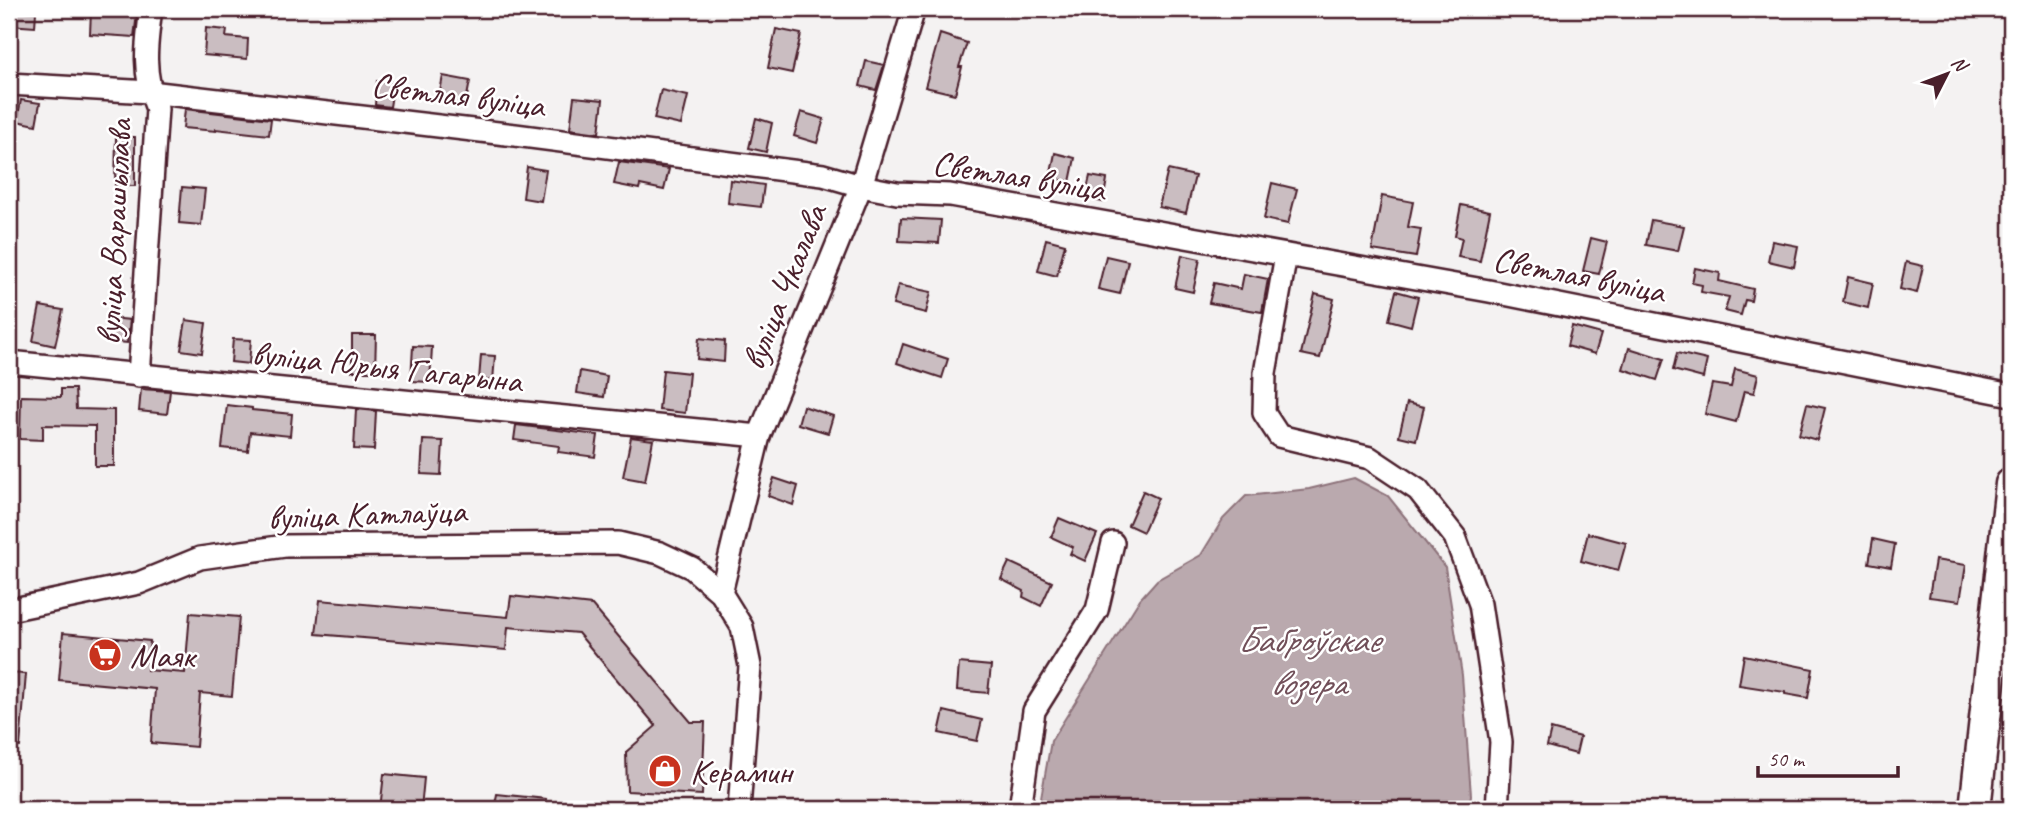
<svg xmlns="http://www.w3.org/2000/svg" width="2020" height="818" font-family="Caveat,sans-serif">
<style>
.water{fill:#baa9ae;stroke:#8d727a;stroke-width:2}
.building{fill:#cabdc1;stroke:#4a1f2b;stroke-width:2}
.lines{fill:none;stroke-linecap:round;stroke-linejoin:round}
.minor-casing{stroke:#4a1f2b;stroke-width:26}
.secondary-casing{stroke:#4a1f2b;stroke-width:35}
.minor{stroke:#fff;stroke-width:21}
.secondary{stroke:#fff;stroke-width:30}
.labels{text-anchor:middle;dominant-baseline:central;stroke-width:5;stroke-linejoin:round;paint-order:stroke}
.street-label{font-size:35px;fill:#4a1f2b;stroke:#fff}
.poi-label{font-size:35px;fill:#4a1f2b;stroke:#fff;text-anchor:start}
.water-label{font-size:37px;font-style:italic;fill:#714f59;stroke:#fff}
</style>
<rect width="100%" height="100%" fill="#f4f2f2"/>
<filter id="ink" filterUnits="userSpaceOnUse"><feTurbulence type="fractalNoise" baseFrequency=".0143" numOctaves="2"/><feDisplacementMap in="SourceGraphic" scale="14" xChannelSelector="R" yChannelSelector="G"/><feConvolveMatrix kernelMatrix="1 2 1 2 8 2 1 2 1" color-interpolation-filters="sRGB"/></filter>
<g filter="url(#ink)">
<polygon class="water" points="1354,478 1388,496 1445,567 1462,675 1471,795 1469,809 1039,809 1051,741 1140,599 1157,580 1201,555 1223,519 1246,496 1309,489"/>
<g class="building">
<polygon points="9,10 36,12 35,27 9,25"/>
<polygon points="91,11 137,14 134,37 90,34"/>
<polygon points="206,28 227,30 226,37 248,39 247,59 204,55"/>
<polygon points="776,29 801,34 792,73 768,68"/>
<polygon points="940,34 967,43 959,67 962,67 955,94 925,87"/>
<polygon points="866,61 884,65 876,90 860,86"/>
<polygon points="443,76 470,81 465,107 438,102"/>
<polygon points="377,81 394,82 390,107 375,105"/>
<polygon points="661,90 688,96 681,125 654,119"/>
<polygon points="574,97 603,100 599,133 570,129"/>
<polygon points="21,100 40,103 36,125 17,121"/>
<polygon points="185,109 271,119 269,135 216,129 216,131 183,128"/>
<polygon points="801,112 824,119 817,143 794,136"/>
<polygon points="756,118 772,123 766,152 749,148"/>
<polygon points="116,137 135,137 135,186 115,186"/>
<polygon points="1055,153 1075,158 1070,182 1050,178"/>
<polygon points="619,162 669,169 664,190 640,185 639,189 614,184"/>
<polygon points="527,167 546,170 541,201 523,198"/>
<polygon points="1168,170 1195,176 1186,213 1159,207"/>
<polygon points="1090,176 1107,179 1103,202 1085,198"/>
<polygon points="730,180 764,185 761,207 728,203"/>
<polygon points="1272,183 1297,189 1288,224 1264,219"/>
<polygon points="182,187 205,189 201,225 179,223"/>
<polygon points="1382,196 1413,202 1408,227 1421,229 1416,257 1372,250"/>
<polygon points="1461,205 1490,211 1480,261 1458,257 1462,238 1455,236"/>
<polygon points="901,218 941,220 939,243 899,241"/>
<polygon points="1651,220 1684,226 1678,251 1646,245"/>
<polygon points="1591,238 1607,242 1599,274 1583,271"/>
<polygon points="1046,239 1065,244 1057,276 1038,271"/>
<polygon points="1772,241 1798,246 1794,267 1768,261"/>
<polygon points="1182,255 1200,259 1193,292 1175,288"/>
<polygon points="1106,256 1128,261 1120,294 1098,289"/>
<polygon points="1906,262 1923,266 1917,293 1900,289"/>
<polygon points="1695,268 1720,273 1719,281 1753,289 1751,301 1745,300 1741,315 1725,311 1729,297 1701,292 1702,285 1692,283"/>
<polygon points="1244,274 1268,279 1262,312 1209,303 1214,283 1241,289"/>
<polygon points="1848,277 1873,283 1868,308 1843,302"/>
<polygon points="898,285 931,292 926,313 893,305"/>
<polygon points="1396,291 1418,297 1411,326 1389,320"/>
<polygon points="1315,294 1334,299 1320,358 1301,354"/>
<polygon points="40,306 63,310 55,346 33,341"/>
<polygon points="111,318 130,320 127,343 108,341"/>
<polygon points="186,320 206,323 202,353 181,350"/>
<polygon points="1572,326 1601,334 1595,354 1567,346"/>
<polygon points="352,335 376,335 375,371 352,371"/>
<polygon points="699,338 725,341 724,362 697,359"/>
<polygon points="233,339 251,340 249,364 231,362"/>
<polygon points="903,344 948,359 942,378 897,363"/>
<polygon points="413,346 432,347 430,382 411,381"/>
<polygon points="1629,348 1664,359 1657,380 1623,369"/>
<polygon points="1677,353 1707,360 1703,378 1673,370"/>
<polygon points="481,355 495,356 493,381 479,380"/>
<polygon points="1735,369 1758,375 1754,393 1744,391 1736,422 1705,414 1712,384 1731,387"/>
<polygon points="663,370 689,373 685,413 659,410"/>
<polygon points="580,371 607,376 604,397 577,393"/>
<polygon points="61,389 75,389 76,409 114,410 114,466 95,466 95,426 43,425 43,440 20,439 21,396 61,397"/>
<polygon points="141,389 170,391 167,414 139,411"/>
<polygon points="1407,403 1424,407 1416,440 1399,436"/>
<polygon points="1807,404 1825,408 1817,440 1799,435"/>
<polygon points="227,405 252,408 252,410 292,414 290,436 250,432 248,451 222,448"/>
<polygon points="803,406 833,416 828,433 798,424"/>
<polygon points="356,409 376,411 374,450 354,449"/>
<polygon points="516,425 598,435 595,457 558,452 559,446 514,440"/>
<polygon points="631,437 653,440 645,481 623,477"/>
<polygon points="423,440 443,441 441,475 421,474"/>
<polygon points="774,478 798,486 793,505 768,496"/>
<polygon points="1143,491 1158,498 1143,532 1128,525"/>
<polygon points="1059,518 1097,534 1085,561 1070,554 1073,547 1051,537"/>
<polygon points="1588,533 1626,543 1618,571 1581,561"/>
<polygon points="1873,539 1895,544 1891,567 1869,563"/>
<polygon points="1935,560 1966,565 1960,601 1929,597"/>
<polygon points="1009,562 1052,582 1041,606 1023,597 1024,591 1001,579"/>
<polygon points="511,596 592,605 691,722 705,722 702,795 627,791 626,752 656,726 578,633 508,627 506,650 316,634 320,600 508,617"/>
<polygon points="190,613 239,617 232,696 200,693 196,747 151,743 155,689 59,680 63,633 150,641 147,670 185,673"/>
<polygon points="1744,655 1813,669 1808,698 1785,694 1785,692 1739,685"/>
<polygon points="959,663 991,666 988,693 957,690"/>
<polygon points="9,673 26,674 20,747 9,746"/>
<polygon points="944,711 982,720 977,741 939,733"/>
<polygon points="1551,729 1580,737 1576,754 1547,746"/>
<polygon points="384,774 424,778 421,809 380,809"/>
<polygon points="497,794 546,799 545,809 494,809"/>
</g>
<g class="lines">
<defs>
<g id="minor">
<polyline points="9,84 150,92 515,135 823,175 861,186 897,193 950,195 1489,291 2011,395"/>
<polyline points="1286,255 1265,373 1264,413 1279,436 1370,458 1418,490 1455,537 1480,604 1501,742 1497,809"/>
<polyline points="9,362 759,436"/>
<path d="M139 376 157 109C142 74 146 45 151 9"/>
<polyline points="721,593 759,436 861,186 914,9"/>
<polyline points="9,610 139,583 200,558 285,546 618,543 660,553 692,568 721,593 742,627 750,666 739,809"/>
<polyline points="1020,809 1034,711 1097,610 1113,543"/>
</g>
<polyline id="secondary" points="1975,809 2011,484"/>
</defs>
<use href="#minor" class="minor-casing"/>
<use href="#secondary" class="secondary-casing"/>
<use href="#minor" class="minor"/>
<use href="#secondary" class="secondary"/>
</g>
</g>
<defs>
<symbol id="supermarket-disc" viewBox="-11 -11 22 22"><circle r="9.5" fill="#c8321e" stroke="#fff"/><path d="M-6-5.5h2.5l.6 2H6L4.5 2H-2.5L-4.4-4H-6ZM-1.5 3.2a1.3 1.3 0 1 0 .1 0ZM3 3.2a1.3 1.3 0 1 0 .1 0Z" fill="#fff"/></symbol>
<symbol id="shop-disc" viewBox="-11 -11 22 22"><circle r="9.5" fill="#c8321e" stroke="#fff"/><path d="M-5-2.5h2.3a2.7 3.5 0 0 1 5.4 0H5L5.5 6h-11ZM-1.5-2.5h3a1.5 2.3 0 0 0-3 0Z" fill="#fff"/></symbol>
</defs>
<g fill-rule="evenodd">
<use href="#supermarket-disc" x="86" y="636" width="38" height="38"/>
<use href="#shop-disc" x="646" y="752" width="38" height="38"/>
</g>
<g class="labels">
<g class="street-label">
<text transform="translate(458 95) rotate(7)">Светлая вуліца</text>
<text transform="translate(1019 176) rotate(9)">Светлая вуліца</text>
<text transform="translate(114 232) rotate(-87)">вуліца Варашылава</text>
<text transform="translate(1579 275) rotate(11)">Светлая вуліца</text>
<text transform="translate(784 287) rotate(-68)">вуліца Чкалава</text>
<text transform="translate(387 367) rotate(6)">вуліца Юрыя Гагарына</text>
<text transform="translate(367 514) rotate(-2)">вуліца Катлаўца</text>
</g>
<g class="poi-label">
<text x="130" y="655">Маяк</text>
<text x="690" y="771">Керамин</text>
</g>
<g class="water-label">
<text x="1308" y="639">Баброўскае<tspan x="1308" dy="43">возера</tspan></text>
</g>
</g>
<rect width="2020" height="818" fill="none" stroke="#fff" stroke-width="35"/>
<rect x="18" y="18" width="1985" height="783" fill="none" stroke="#4a1f2b" stroke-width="2.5" filter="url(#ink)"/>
<g transform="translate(1947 74) rotate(48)" stroke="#ffffff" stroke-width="5" paint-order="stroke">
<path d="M0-5L12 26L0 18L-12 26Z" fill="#4a1f2b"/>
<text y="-10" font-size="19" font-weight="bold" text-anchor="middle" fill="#4a1f2b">N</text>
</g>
<path d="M1758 766v10h140v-10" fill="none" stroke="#4a1f2b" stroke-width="3.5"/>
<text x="1768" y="766" font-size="21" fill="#4a1f2b" stroke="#ffffff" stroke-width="5" paint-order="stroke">50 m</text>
</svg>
